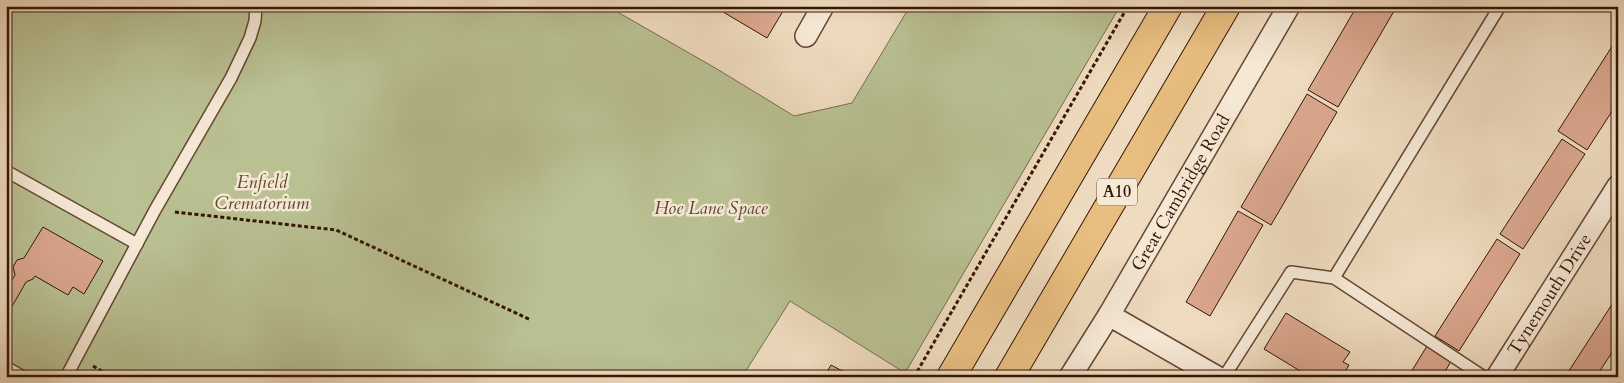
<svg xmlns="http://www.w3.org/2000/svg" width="1624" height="383" font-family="Cardo,serif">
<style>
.green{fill:#b9c092;stroke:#776b4c}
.building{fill:#daa78e;stroke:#351606}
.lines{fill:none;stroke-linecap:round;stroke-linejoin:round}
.lane-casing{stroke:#644734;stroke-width:14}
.street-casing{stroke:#644734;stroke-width:24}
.highway-casing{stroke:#351606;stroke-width:30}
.path{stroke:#351606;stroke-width:3;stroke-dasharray:4 2.5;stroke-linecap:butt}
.lane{stroke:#f5e8d5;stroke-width:11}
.street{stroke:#f5e8d5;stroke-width:21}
.highway{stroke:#e8be80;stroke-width:28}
.labels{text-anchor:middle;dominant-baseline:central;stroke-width:5;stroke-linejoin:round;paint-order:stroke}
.shield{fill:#f5e8d5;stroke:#6f5544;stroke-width:1}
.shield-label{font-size:16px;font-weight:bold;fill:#351606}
.park-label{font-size:18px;font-style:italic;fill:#5d4930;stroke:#f5e8d5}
.street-label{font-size:18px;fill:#351606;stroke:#f5e8d5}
</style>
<rect width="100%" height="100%" fill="#efdbbf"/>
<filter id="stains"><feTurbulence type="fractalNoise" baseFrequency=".004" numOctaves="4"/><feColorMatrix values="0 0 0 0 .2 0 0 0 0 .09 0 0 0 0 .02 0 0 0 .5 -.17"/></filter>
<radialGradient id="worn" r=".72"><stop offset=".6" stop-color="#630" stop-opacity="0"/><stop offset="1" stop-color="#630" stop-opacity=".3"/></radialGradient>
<polygon class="green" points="6,6 607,6 717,69 794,116 852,103 910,6 1120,6 905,373 790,301 742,377 6,377"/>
<g class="building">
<polygon points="713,6 786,6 767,38"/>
<polygon points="1357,6 1397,6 1338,107 1308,90"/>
<polygon points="1618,37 1618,102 1587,150 1558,131"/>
<polygon points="1307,94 1337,112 1271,225 1241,207"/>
<polygon points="1562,139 1585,154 1523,249 1500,234"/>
<polygon points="1238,211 1263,225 1210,316 1186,302"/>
<polygon points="43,227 103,261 84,294 73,287 68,295 35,276 33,279 26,282 6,317 6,290 15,275 13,267 17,260 24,258"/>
<polygon points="1497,239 1520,254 1459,351 1435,336"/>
<polygon points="1618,295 1618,343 1596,377 1565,377"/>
<polygon points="1286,313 1350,352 1343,362 1349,365 1342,377 1310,377 1264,349"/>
<polygon points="1427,346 1451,361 1442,377 1408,377"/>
<polygon points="831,365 850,375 849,377 824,377"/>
</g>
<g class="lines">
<defs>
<g id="lane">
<polyline points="6,171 137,244"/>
<polyline points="1334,278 1500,6"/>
<polyline points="6,367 23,377"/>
<polyline points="66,377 155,210 231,78 250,38 255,21 256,6"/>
<polyline points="1224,377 1291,272 1334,278 1484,377"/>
</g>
<g id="street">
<polyline points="806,36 823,6"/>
<polyline points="1109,315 1217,377"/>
<path id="s1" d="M1070 377 1109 315 1289 6"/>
<path id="s2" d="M1497 377 1618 186"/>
</g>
<g id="highway">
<polyline points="951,377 1168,6"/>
<polyline points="1009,377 1226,6"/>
</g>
</defs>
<use href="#lane" class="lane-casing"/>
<use href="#street" class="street-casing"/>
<use href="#highway" class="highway-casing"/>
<g class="path">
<polyline points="175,212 336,230 531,320"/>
<polyline points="93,366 112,377"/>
<polyline points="914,377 1128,6"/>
</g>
<use href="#lane" class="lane"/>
<use href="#street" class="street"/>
<use href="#highway" class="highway"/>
</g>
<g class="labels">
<rect class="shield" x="1097" y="178.5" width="40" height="27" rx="4"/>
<g class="shield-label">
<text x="1117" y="192">A10</text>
</g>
<g class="park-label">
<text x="262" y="182">Enfield<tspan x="262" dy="21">Crematorium</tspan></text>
<text x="711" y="208">Hoe Lane Space</text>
</g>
<g class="street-label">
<text stroke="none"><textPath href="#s1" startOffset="215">Great Cambridge Road</textPath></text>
<text stroke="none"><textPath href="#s2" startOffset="98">Tynemouth Drive</textPath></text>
</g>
</g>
<rect width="1624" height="383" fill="none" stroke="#efdbbf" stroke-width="25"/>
<rect x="8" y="8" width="1609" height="368" fill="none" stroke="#351606" stroke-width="2.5"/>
<rect x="12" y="12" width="1599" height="358" fill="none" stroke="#351606"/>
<rect width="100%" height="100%" filter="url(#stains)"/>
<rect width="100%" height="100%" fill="url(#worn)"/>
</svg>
